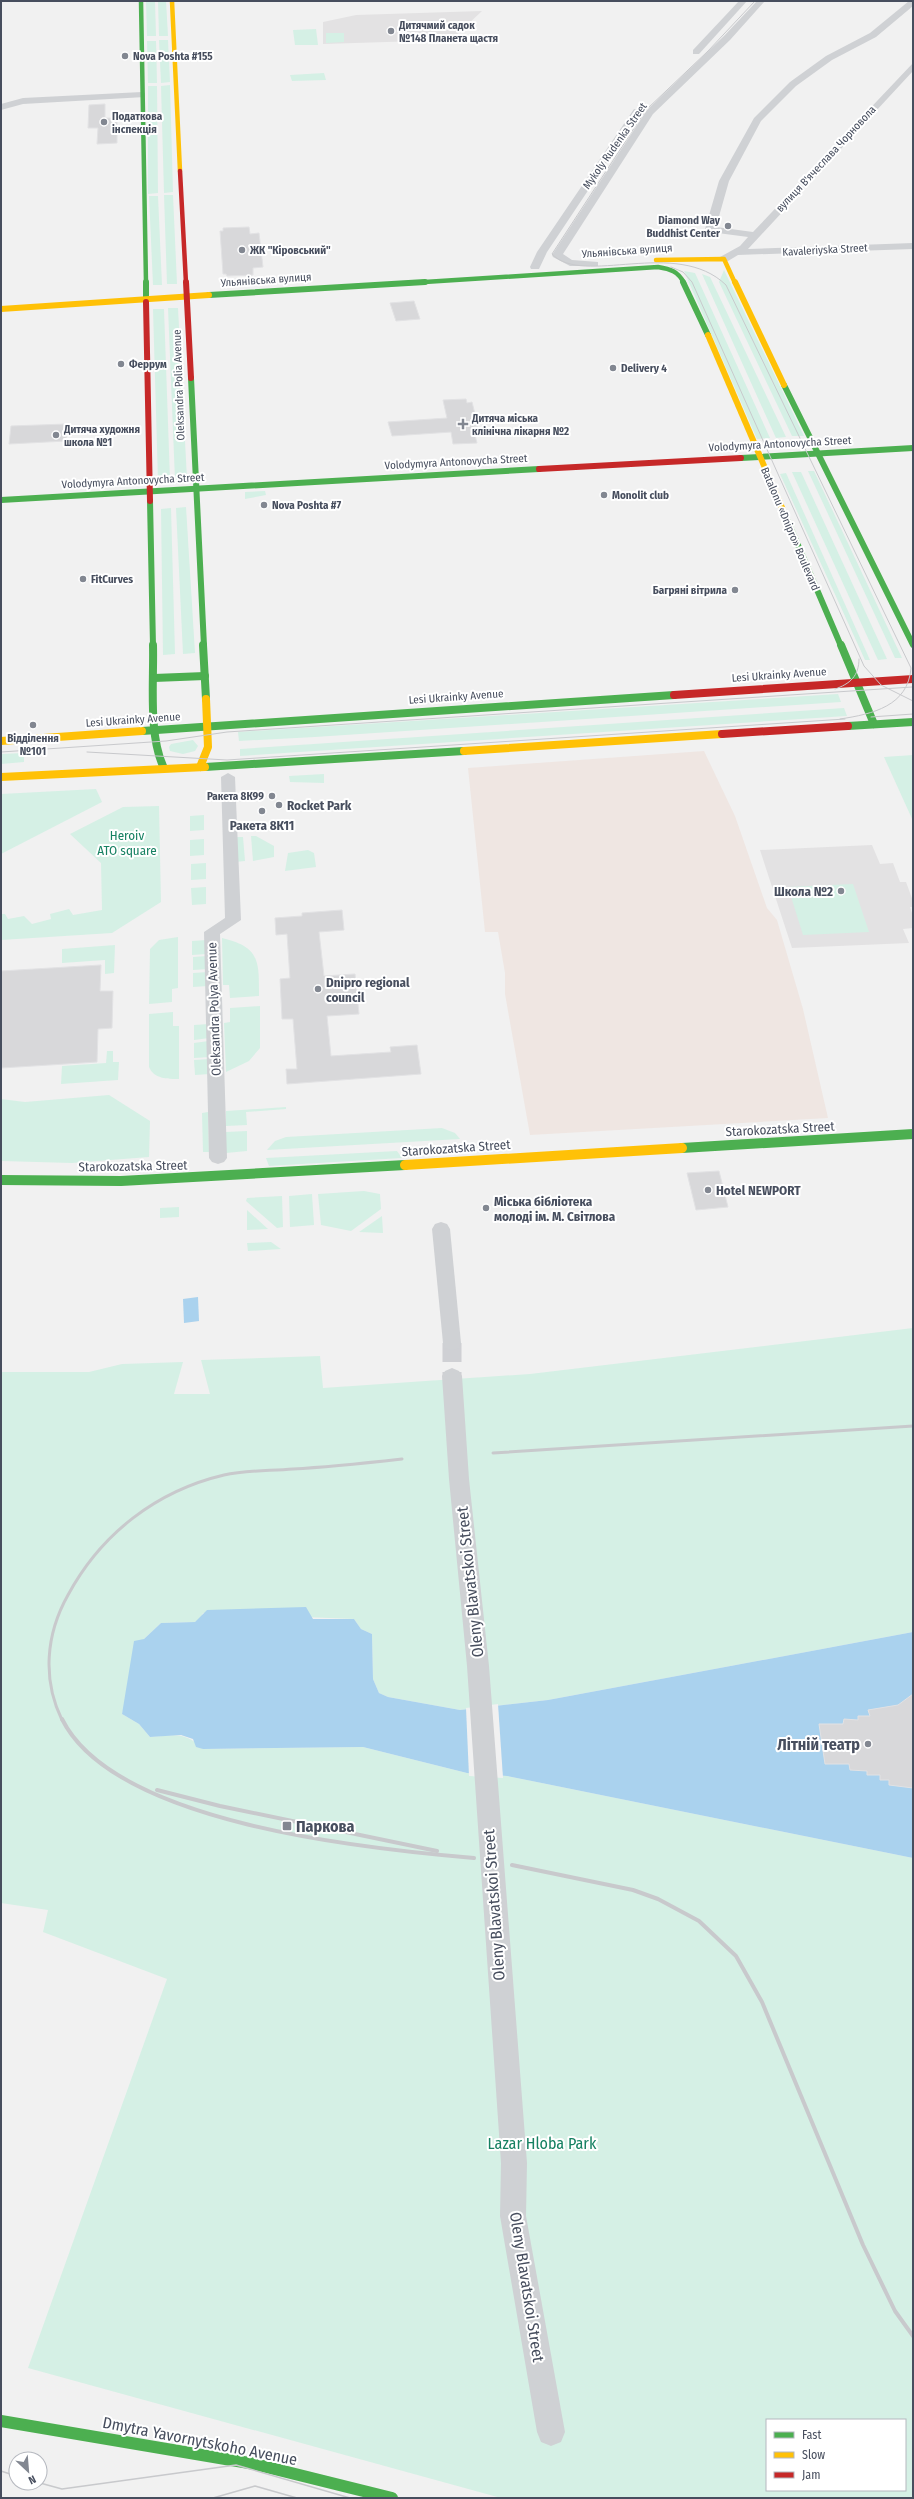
<svg xmlns="http://www.w3.org/2000/svg" width="914" height="2499" font-family="'Fira Sans Condensed',sans-serif">
<style>
.education{fill:#e3e2e3}
.medical{fill:#efe6e2}
.green{fill:#d5f0e5;fill-rule:evenodd}
.water{fill:#aad2ee}
.pier{fill:#f1f1f1}
.building{fill:#d8d8da;stroke:#e2e2e4}
.lines{fill:none;stroke-linecap:round;stroke-linejoin:round}
.street-tunnel{stroke:#cfd0d4;stroke-width:19;stroke-dasharray:19 10;stroke-linecap:butt}
.street{fill:#cfd1d4;fill-rule:evenodd}
.fast-far4{stroke:#4caf50;stroke-width:4.5}
.fast-far3{stroke:#4caf50;stroke-width:6}
.fast-far2{stroke:#4caf50;stroke-width:8}
.fast-far1{stroke:#4caf50;stroke-width:10}
.fast{stroke:#4caf50;stroke-width:12}
.slow-far3{stroke:#ffc107;stroke-width:4.5}
.slow-far2{stroke:#ffc107;stroke-width:6}
.slow-far1{stroke:#ffc107;stroke-width:8}
.slow{stroke:#ffc107;stroke-width:10}
.jam-far2{stroke:#c62828;stroke-width:4.5}
.jam-far1{stroke:#c62828;stroke-width:6}
.jam{stroke:#c62828;stroke-width:8}
.tram-far1{stroke:#c8c9cc;stroke-width:1}
.tram{stroke:#c8c9cc;stroke-width:1.5}
.rail-far1{stroke:#c8c9cc;stroke-width:3}
.rail{stroke:#c8c9cc;stroke-width:4}
.poi-dot{fill:#828791;stroke:#fff;stroke-width:1.5}
.labels{text-anchor:middle;dominant-baseline:central;stroke-width:4;stroke-linejoin:round;paint-order:stroke}
.far-poi-label{font-size:11px;font-weight:bold;fill:#474e5e;stroke:#fff;text-anchor:start}
.far-street-label{font-size:11px;fill:#474e5e;stroke:#fff}
.poi-label{font-size:13px;font-weight:bold;fill:#474e5e;stroke:#fff;text-anchor:start}
.park-label{font-size:13px;fill:#168162;stroke:#fff}
.street-label{font-size:13px;fill:#474e5e;stroke:#fff}
.near-street-label{font-size:16px;fill:#474e5e;stroke:#fff}
.near-poi-label{font-size:16px;font-weight:bold;fill:#474e5e;stroke:#fff;text-anchor:end}
.near-park-label{font-size:16px;fill:#168162;stroke:#fff}
</style>
<rect width="100%" height="100%" fill="#f1f1f1"/>
<g class="education">
<polygon points="482,11 451,40 323,44 323,22 356,15"/>
<polygon points="872,845 880,864 893,863 900,882 906,882 913,901 913,907 910,907 913,916 913,928 903,929 909,943 792,948 760,850"/>
</g>
<polygon class="medical" points="704,751 735,816 767,908 777,920 803,1009 828,1118 530,1135 505,994 505,973 498,932 485,932 468,768"/>
<g class="green">
<polygon points="146,1 155,1 156,36 147,36"/>
<polygon points="158,1 166,1 168,36 159,36"/>
<polygon points="316,29 318,45 295,45 293,30"/>
<polygon points="326,33 344,33 344,42 326,43"/>
<polygon points="159,40 168,40 170,82 161,83"/>
<polygon points="147,41 156,41 157,83 148,83"/>
<polygon points="324,73 326,80 292,81 290,75"/>
<polygon points="170,85 173,192 164,193 161,86"/>
<polygon points="148,86 157,86 158,193 148,194"/>
<polygon points="164,195 173,195 177,284 167,284"/>
<polygon points="149,196 158,196 162,285 153,285"/>
<polygon points="724,270 804,436 792,436 719,282"/>
<polygon points="684,271 695,273 770,438 757,439"/>
<polygon points="702,274 710,277 786,437 776,438"/>
<polygon points="168,308 178,308 187,479 175,480"/>
<polygon points="153,309 164,309 170,480 158,481"/>
<polygon points="808,471 814,471 902,658 895,658"/>
<polygon points="792,472 801,472 887,659 878,660"/>
<polygon points="786,473 870,660 865,660 780,474"/>
<polygon points="265,491 266,495 245,499 245,492"/>
<polygon points="186,507 195,653 183,654 176,508"/>
<polygon points="171,508 175,654 163,655 161,509"/>
<polygon points="838,694 841,702 315,737 239,741 238,732"/>
<polygon points="844,708 847,716 240,756 240,749"/>
<polygon points="193,740 198,746 195,751 183,754 170,751 169,747 171,744"/>
<polygon points="24,753 24,762 1,764 1,754"/>
<polygon points="913,755 913,821 884,757"/>
<polygon points="324,774 324,783 290,782 289,776"/>
<polygon points="96,789 102,802 1,854 1,794"/>
<polygon points="159,806 161,902 112,933 1,940 1,914 5,914 8,919 24,916 32,924 51,919 50,914 69,909 73,915 102,910 101,863 70,834 123,807"/>
<polygon points="204,815 204,830 190,831 190,816"/>
<polygon points="251,836 256,836 274,846 274,857 253,861"/>
<polygon points="233,837 243,837 245,861 235,862"/>
<polygon points="204,839 204,855 190,856 190,840"/>
<polygon points="308,850 314,853 316,867 285,871 288,853"/>
<polygon points="206,863 206,879 191,880 191,864"/>
<polygon points="853,884 869,932 803,935 788,887"/>
<polygon points="206,887 206,904 192,905 191,888"/>
<polygon points="178,937 178,988 172,989 172,1002 149,1004 150,949 159,940"/>
<path d="M222 938C260 947 259 961 259 996L230 998 229 985H223Z"/>
<polygon points="207,940 207,954 192,955 192,941"/>
<polygon points="115,945 114,973 105,974 105,960 62,963 62,949"/>
<polygon points="207,956 208,969 193,970 193,957"/>
<polygon points="208,972 208,986 193,987 193,973"/>
<polygon points="260,1006 260,1048 249,1061 226,1072 224,1023 230,1022 230,1008"/>
<path d="M173 1012V1026H179V1079C167 1079 154 1079 149 1067V1014Z"/>
<polygon points="209,1024 209,1038 194,1040 194,1025"/>
<polygon points="209,1041 210,1057 194,1058 194,1043"/>
<polygon points="107,1051 113,1051 113,1062 119,1062 118,1080 61,1084 62,1066 106,1063"/>
<polygon points="210,1059 210,1074 195,1075 194,1060"/>
<polygon points="109,1095 150,1121 149,1157 72,1163 1,1161 1,1099 25,1102"/>
<polygon points="286,1107 286,1109 246,1112 247,1125 226,1126 226,1111"/>
<polygon points="208,1112 209,1152 203,1152 202,1113"/>
<polygon points="442,1128 455,1133 460,1139 267,1150 275,1141 286,1137"/>
<polygon points="247,1131 247,1151 226,1153 226,1132"/>
<polygon points="461,1146 456,1154 409,1157 404,1150"/>
<polygon points="397,1151 402,1158 269,1166 266,1158"/>
<polygon points="364,1191 380,1194 381,1209 351,1231 321,1225 318,1194"/>
<polygon points="312,1194 314,1225 290,1227 289,1196"/>
<polygon points="282,1196 283,1227 277,1228 246,1201 247,1198"/>
<polygon points="179,1207 179,1217 160,1218 160,1208"/>
<polygon points="247,1210 268,1229 247,1230"/>
<polygon points="382,1216 383,1233 359,1232"/>
<polygon points="271,1242 281,1249 248,1251 247,1243"/>
<path d="M913 1328V1632L548 1700 460 1710 388 1697 379 1693 373 1679 372 1634 361 1629 354 1619 203 1613 200 1620 195 1622 161 1623 144 1639 122 1714 139 1724 150 1737C174 1735 185 1731 203 1749L363 1747 467 1773 507 1776 913 1858V2498H501L28 2368 167 1979 43 1932 48 1910 1 1903V1372H89L122 1364 183 1362 174 1394H210L201 1360 320 1356 323 1388 530 1374ZM767 2420H905V2490H767Z"/>
</g>
<g class="water">
<polygon points="198,1297 199,1321 184,1323 183,1299"/>
<polygon points="306,1607 313,1619 354,1619 361,1629 372,1634 373,1679 379,1693 388,1697 460,1710 548,1700 913,1632 913,1858 507,1776 467,1773 363,1747 203,1749 196,1747 193,1739 181,1735 150,1737 139,1724 122,1714 134,1641 144,1639 161,1623 195,1622 207,1610"/>
</g>
<polygon class="pier" points="498,1704 503,1778 469,1776 466,1708"/>
<g class="building">
<polygon points="105,104 105,118 117,118 117,143 97,144 98,128 88,128 89,105"/>
<polygon points="249,227 250,234 259,233 263,267 253,268 253,275 227,276 226,274 223,274 220,231 223,231 223,228"/>
<polygon points="414,301 420,319 396,321 390,303"/>
<polygon points="466,399 467,403 472,402 478,426 473,427 477,443 453,444 451,432 392,436 388,422 447,418 443,400"/>
<polygon points="67,424 66,441 9,444 11,426"/>
<polygon points="342,910 344,930 319,932 324,976 355,974 359,1014 327,1016 331,1056 391,1052 390,1047 417,1045 421,1074 287,1084 286,1069 297,1069 293,1019 282,1019 280,979 290,978 287,934 276,935 275,918 302,916 302,913"/>
<polygon points="101,965 100,991 113,991 112,1028 98,1029 97,1062 1,1068 1,971"/>
<polygon points="719,1171 728,1207 696,1210 687,1173"/>
<polygon points="913,1694 913,1788 889,1785 889,1780 880,1780 880,1775 867,1775 867,1771 850,1770 849,1764 825,1764 819,1724 843,1724 844,1719 858,1720 858,1716 870,1716 868,1710 898,1705"/>
</g>
<g class="lines">
<polyline class="street-tunnel" points="452,1343 452,1376"/>
<g class="street">
<polygon points="739,1 747,1 699,54 693,54 693,50"/>
<polygon points="757,1 765,1 730,40 653,114 563,254 572,260 598,262 598,266 570,266 553,257 552,255 647,110 724,36"/>
<polygon points="909,1 913,1 913,6 876,37 832,60 796,86 761,121 729,181 716,227 753,232 913,63 913,71 748,249 913,243 913,249 738,255 728,261 720,261 720,257 740,246 748,237 710,232 705,229 719,181 754,118 790,82 826,56 870,33"/>
<polygon points="142,92 145,93 145,97 23,104 1,110 1,104 23,98"/>
<polygon points="634,109 641,111 547,252 539,269 531,269 530,267 537,252"/>
<polygon points="228,773 235,777 241,920 220,934 227,1158 224,1162 218,1164 212,1162 209,1158 204,932 225,918 221,777"/>
<polygon points="441,1222 447,1224 450,1229 461,1343 459,1348 452,1350 445,1348 443,1343 432,1229 435,1224"/>
<polygon points="452,1368 459,1371 462,1376 469,1479 489,1666 527,2163 526,2216 565,2432 561,2442 551,2446 541,2442 537,2432 500,2216 501,2163 467,1666 449,1479 442,1376 445,1371"/>
</g>
<g class="fast-far4">
<polyline points="141,1 146,283"/>
<path d="M409 283 658 267C670 269 678 271 684 283"/>
</g>
<g class="fast-far3">
<polyline points="146,282 146,302"/>
<polyline points="683,282 708,335"/>
<polyline points="209,295 425,282"/>
<polyline points="191,378 204,646"/>
<polyline points="784,385 913,645"/>
<polyline points="741,458 913,448"/>
<polyline points="1,500 539,469"/>
<polyline points="150,501 153,646"/>
<polyline points="783,510 841,646"/>
</g>
<g class="fast-far2">
<path d="M153 645C154 681 148 736 164 768"/>
<polyline points="203,645 206,699"/>
<polyline points="841,645 874,724"/>
<polyline points="154,678 205,676"/>
<polyline points="848,726 913,722"/>
<polyline points="142,731 674,695"/>
<polyline points="205,767 464,751"/>
</g>
<g class="fast-far1">
<polyline points="682,1148 913,1134"/>
<polyline points="1,1180 121,1181 405,1165"/>
</g>
<polyline class="fast" points="1,2421 255,2464 392,2498"/>
<g class="slow-far3">
<polyline points="172,1 180,171"/>
<polyline points="656,260 724,259 735,283"/>
</g>
<g class="slow-far2">
<polyline points="735,282 784,385"/>
<polyline points="1,309 209,295"/>
<polyline points="708,335 783,510"/>
</g>
<g class="slow-far1">
<polyline points="1,741 142,731"/>
<polyline points="464,751 722,734"/>
<polyline points="200,767 208,747 206,699"/>
<polyline points="1,777 205,767"/>
</g>
<polyline class="slow" points="405,1165 682,1148"/>
<polyline class="jam-far2" points="180,171 186,283"/>
<g class="jam-far1">
<polyline points="186,282 191,378"/>
<polyline points="146,302 150,501"/>
<polyline points="539,469 741,458"/>
</g>
<g class="jam">
<polyline points="674,695 913,679"/>
<polyline points="722,734 848,726"/>
</g>
<g class="tram-far1">
<path d="M755 1 708 51 646 110 552 254C583 287 676 237 726 285L911 668C908 706 873 714 840 719"/>
<polyline points="671,267 683,272 692,282 864,666 881,685 913,701"/>
<path d="M835 689C850 684 859 676 859 659"/>
<polyline points="871,717 913,714"/>
<polyline points="1,752 166,741 227,732 912,687"/>
<polyline points="87,752 227,760 845,719"/>
</g>
<g class="tram">
<polyline points="1,2471 16,2476"/>
<polyline points="40,2483 62,2489 236,2465 350,2498"/>
<polyline points="213,2498 255,2486 297,2498"/>
</g>
<g class="rail-far1">
<polyline points="493,1453 913,1426"/>
<path d="M62 1720C42 1679 46 1634 68 1595 101 1534 156 1491 224 1475 246 1470 270 1471 293 1469 330 1467 366 1463 402 1459"/>
</g>
<g class="rail">
<path d="M62 1719C114 1824 368 1849 474 1858"/>
<polyline points="157,1790 220,1806 437,1851"/>
<polyline points="512,1865 633,1890 658,1899 699,1921 736,1956 762,2002 863,2245 895,2311 913,2336"/>
</g>
</g>
<g class="poi-dot">
<circle cx="391" cy="31" r="4"/>
<circle cx="125" cy="56" r="4"/>
<circle cx="104" cy="122" r="4"/>
<circle cx="728" cy="226" r="4"/>
<circle cx="242" cy="250" r="4"/>
<circle cx="121" cy="364" r="4"/>
<circle cx="613" cy="368" r="4"/>
<path d="M461 418h4v4h4v4h-4v4h-4v-4h-4v-4h4z"/>
<circle cx="56" cy="435" r="4"/>
<circle cx="604" cy="495" r="4"/>
<circle cx="264" cy="505" r="4"/>
<circle cx="83" cy="579" r="4"/>
<circle cx="735" cy="590" r="4"/>
<circle cx="33" cy="725" r="4"/>
<circle cx="272" cy="796" r="4"/>
<circle cx="279" cy="805" r="4"/>
<circle cx="262" cy="811" r="4"/>
<circle cx="841" cy="891" r="4"/>
<circle cx="318" cy="989" r="4"/>
<circle cx="708" cy="1190" r="4"/>
<circle cx="486" cy="1208" r="4"/>
<circle cx="868" cy="1744" r="4"/>
<rect x="282" y="1821" width="10" height="10" rx="2"/>
</g>
<g class="labels">
<g class="far-poi-label">
<text x="399" y="25">Дитячмий садок<tspan x="399" dy="13">№148 Планета щастя</tspan></text>
<text x="133" y="56">Nova Poshta #155</text>
<text x="112" y="116">Податкова<tspan x="112" dy="13">інспекція</tspan></text>
<text x="720" y="220" text-anchor="end">Diamond Way<tspan x="720" dy="13">Buddhist Center</tspan></text>
<text x="250" y="250">ЖК "Кіровський"</text>
<text x="129" y="364">Феррум</text>
<text x="621" y="368">Delivery 4</text>
<text x="472" y="418">Дитяча міська<tspan x="472" dy="13">клінічна лікарня №2</tspan></text>
<text x="64" y="429">Дитяча художня<tspan x="64" dy="13">школа №1</tspan></text>
<text x="612" y="495">Monolit club</text>
<text x="272" y="505">Nova Poshta #7</text>
<text x="91" y="579">FitCurves</text>
<text x="727" y="590" text-anchor="end">Багряні вітрила</text>
<text x="33" y="738" text-anchor="middle">Відділення<tspan x="33" dy="13">№101</tspan></text>
<text x="264" y="796" text-anchor="end">Ракета 8К99</text>
</g>
<g class="far-street-label">
<text transform="translate(615 146) rotate(-55)">Mykoly Rudenka Street</text>
<text transform="translate(826 159) rotate(-47)">вулиця В'ячеслава Чорновола</text>
<text transform="translate(825 250) rotate(-3)">Kavaleriyska Street</text>
<text transform="translate(627 251) rotate(-4)">Ульянівська вулиця</text>
<text transform="translate(266 280) rotate(-4)">Ульянівська вулиця</text>
<text transform="translate(179 385) rotate(-92)">Oleksandra Polia Avenue</text>
<text transform="translate(780 444) rotate(-3)">Volodymyra Antonovycha Street</text>
<text transform="translate(456 462) rotate(-3)">Volodymyra Antonovycha Street</text>
<text transform="translate(133 481) rotate(-3)">Volodymyra Antonovycha Street</text>
<text transform="translate(790 529) rotate(67)">Batalonu «Dnipro» Boulevard</text>
<text transform="translate(779 675) rotate(-4)">Lesi Ukrainky Avenue</text>
<text transform="translate(456 697) rotate(-4)">Lesi Ukrainky Avenue</text>
<text transform="translate(133 720) rotate(-4)">Lesi Ukrainky Avenue</text>
</g>
<g class="poi-label">
<text x="287" y="805">Rocket Park</text>
<text x="262" y="825" text-anchor="middle">Ракета 8К11</text>
<text x="833" y="891" text-anchor="end">Школа №2</text>
<text x="326" y="982">Dnipro regional<tspan x="326" dy="15">council</tspan></text>
<text x="716" y="1190">Hotel NEWPORT</text>
<text x="494" y="1201">Міська бібліотека<tspan x="494" dy="15">молоді ім. М. Світлова</tspan></text>
</g>
<g class="park-label">
<text x="127" y="835">Heroiv<tspan x="127" dy="15">ATO square</tspan></text>
</g>
<g class="street-label">
<text transform="translate(214 1009) rotate(-92)">Oleksandra Polya Avenue</text>
<text transform="translate(780 1129) rotate(-3)">Starokozatska Street</text>
<text transform="translate(456 1148) rotate(-4)">Starokozatska Street</text>
<text transform="translate(133 1166) rotate(-1)">Starokozatska Street</text>
</g>
<g class="near-street-label">
<text transform="translate(470 1582) rotate(-96)">Oleny Blavatskoi Street</text>
<text transform="translate(494 1905) rotate(-94)">Oleny Blavatskoi Street</text>
<text transform="translate(527 2287) rotate(81)">Oleny Blavatskoi Street</text>
<text transform="translate(200 2441) rotate(11)">Dmytra Yavornytskoho Avenue</text>
</g>
<g class="near-poi-label">
<text x="860" y="1744">Літній театр</text>
<text x="296" y="1826" text-anchor="start">Паркова</text>
</g>
<g class="near-park-label">
<text x="542" y="2143">Lazar Hloba Park</text>
</g>
</g>
<rect width="914" height="2499" fill="none" stroke="#474e5e" stroke-width="4"/>
<rect x="766" y="2419" width="140" height="72" fill="#ffffff" stroke="#b5b8bf"/>
<rect x="774" y="2432" width="20" height="6" fill="#4caf50" stroke="#b5b8bf"/>
<text x="802" y="2439" font-size="12" fill="#474e5e">Fast</text>
<rect x="774" y="2452" width="20" height="6" fill="#ffc107" stroke="#b5b8bf"/>
<text x="802" y="2459" font-size="12" fill="#474e5e">Slow</text>
<rect x="774" y="2472" width="20" height="6" fill="#c62828" stroke="#b5b8bf"/>
<text x="802" y="2479" font-size="12" fill="#474e5e">Jam</text>
<g transform="translate(28 2471) rotate(154)"><circle r="19" fill="#ffffff" stroke="#b5b8bf"/>
<path d="M0-3L7 15L0 10L-7 15Z" fill="#828791"/>
<text y="-6" font-size="11" font-weight="bold" text-anchor="middle" fill="#474e5e">N</text>
</g>
</svg>
